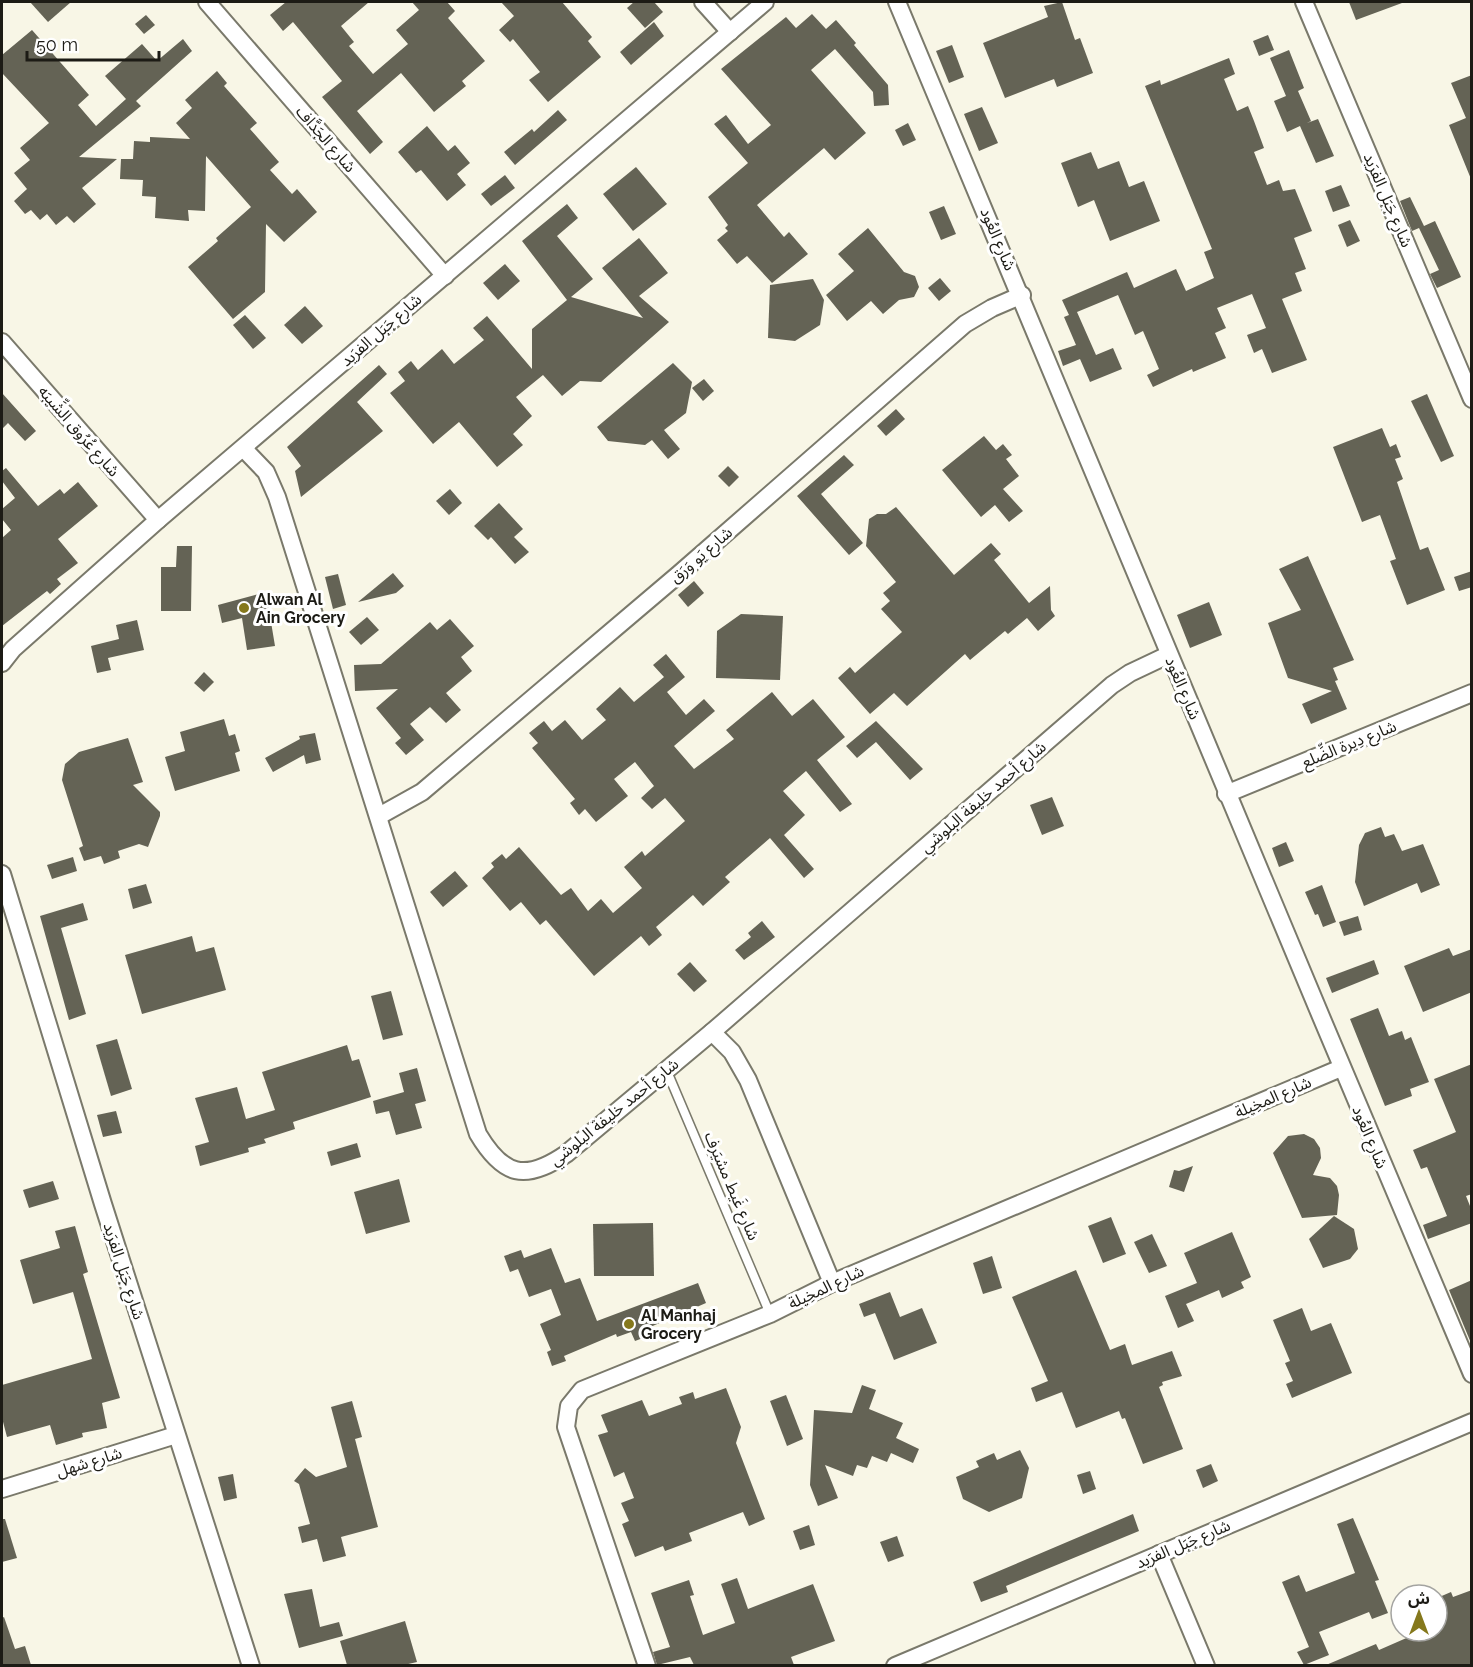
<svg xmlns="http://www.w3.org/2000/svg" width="1473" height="1667" font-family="Raleway,'Noto Sans Arabic',sans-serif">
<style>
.building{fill:#646355}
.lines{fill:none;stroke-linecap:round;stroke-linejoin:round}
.service-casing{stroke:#7a796b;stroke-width:11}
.minor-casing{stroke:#7a796b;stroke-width:20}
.service{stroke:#fff;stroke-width:8}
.minor{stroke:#fff;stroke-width:16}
.poi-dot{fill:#85781c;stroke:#fff;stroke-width:2}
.labels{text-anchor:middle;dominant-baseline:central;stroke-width:6;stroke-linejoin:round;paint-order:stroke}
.street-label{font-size:16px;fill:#1c1b15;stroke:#fff}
.poi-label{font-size:16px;font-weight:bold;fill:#1c1b15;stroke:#fff;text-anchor:start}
</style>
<rect width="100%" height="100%" fill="#f8f6e6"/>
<g class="building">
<polygon points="30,2 71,2 48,22"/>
<polygon points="286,2 369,2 341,26 354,42 349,46 373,74 408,44 396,30 419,10 412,2 447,2 455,11 448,18 485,61 462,81 466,86 434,112 401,73 357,111 383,142 370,154 322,97 342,81 293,22 283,31 270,15"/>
<polygon points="501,2 562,2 592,37 588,41 601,57 548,102 529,80 540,72 513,39 510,42 499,30 514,16"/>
<polygon points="634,2 654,2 663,12 645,28 627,8"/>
<polygon points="1062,2 1075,40 1080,38 1093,73 1057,87 1054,79 1005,98 983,43 1048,17 1044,6"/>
<polygon points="1349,2 1402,2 1402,3 1356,20"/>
<polygon points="812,14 826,29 836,20 856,43 854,45 888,85 889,105 874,106 873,92 835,49 811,70 866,133 835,160 824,148 757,205 784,237 789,232 808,254 772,283 747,256 737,264 717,240 728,231 725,228 728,225 708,197 748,163 714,124 726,115 748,144 771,125 721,69 786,17 796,28"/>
<polygon points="146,15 155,25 144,34 135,24"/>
<polygon points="654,22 664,36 631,65 620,52"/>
<polygon points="32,30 89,95 78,105 96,126 126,99 105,76 142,44 157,61 183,39 192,51 136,101 141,106 79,157 117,159 82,188 96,204 74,223 67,216 56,225 47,214 40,220 31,210 25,214 14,201 27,189 14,173 30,160 20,148 49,123 2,73 2,55"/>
<polygon points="1268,35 1274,50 1259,56 1253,41"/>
<polygon points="952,45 964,77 949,83 936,51"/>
<polygon points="1289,50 1304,88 1298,91 1311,121 1307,123 1318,119 1334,156 1316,163 1300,126 1287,132 1274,101 1286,96 1270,58"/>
<polygon points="1229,58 1235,74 1224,79 1237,111 1248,106 1254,121 1264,148 1254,152 1267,185 1279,180 1283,191 1295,189 1312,231 1294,238 1306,269 1295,273 1302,291 1282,299 1307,360 1272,373 1262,349 1254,353 1247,335 1266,328 1252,294 1217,308 1226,328 1215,333 1226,358 1193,372 1192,369 1153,387 1147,375 1159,369 1143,331 1135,335 1118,295 1077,312 1096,355 1113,348 1122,369 1090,382 1080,359 1063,366 1058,351 1076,345 1064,317 1069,315 1062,300 1127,272 1134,288 1176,269 1186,291 1214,278 1204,252 1212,249 1145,86 1160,80 1161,85"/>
<polygon points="217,71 227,83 224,86 257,123 250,129 279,162 270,170 292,194 297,189 317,212 284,242 266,224 265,292 233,319 188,267 218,241 216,238 251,207 206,156 205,211 188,210 189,221 155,218 156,197 142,196 143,180 120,179 121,159 133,159 134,141 150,142 150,137 190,139 176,123 192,108 185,100"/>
<polygon points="1472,75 1472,179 1471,179 1449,125 1466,118 1451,83"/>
<polygon points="982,107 998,143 979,151 964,114"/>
<polygon points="558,110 567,120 515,165 504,152 532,129 534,132"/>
<polygon points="908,123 916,140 903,146 895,130"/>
<polygon points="427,126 448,151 455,145 470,163 457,174 466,185 447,201 421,170 416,173 398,152"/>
<polygon points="1091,152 1098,169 1119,161 1129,187 1144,181 1160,221 1110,241 1094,200 1078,207 1061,163"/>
<polygon points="636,167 667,204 633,231 603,194"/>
<polygon points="505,175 515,188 491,206 481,194"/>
<polygon points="1341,185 1350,206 1333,212 1325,191"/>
<polygon points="1410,197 1424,226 1435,221 1461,277 1437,288 1430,274 1439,270 1419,228 1412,231 1400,201"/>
<polygon points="567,204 578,218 557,236 593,279 571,297 643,318 602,268 639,238 668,273 639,296 669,322 601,382 580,381 562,396 543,375 516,397 532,416 513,434 523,445 497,467 459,422 433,444 390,393 405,381 398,372 411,361 418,370 442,349 454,364 484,340 473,328 487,316 532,369 532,329 567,300 522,241"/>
<polygon points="944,206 956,234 941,240 929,212"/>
<polygon points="1350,220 1360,241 1347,247 1338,225"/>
<polygon points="868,228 904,272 915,276 919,287 914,297 899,300 883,314 871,301 847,321 826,295 854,271 838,254"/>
<polygon points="505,264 520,281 498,300 483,283"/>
<polygon points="940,278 951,291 939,301 928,288"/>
<polygon points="813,279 824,300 820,325 795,341 768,338 770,285"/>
<polygon points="305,306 323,326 302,344 284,325"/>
<polygon points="245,315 266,338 253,349 233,325"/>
<polygon points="673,363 692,382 686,413 664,430 680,449 668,459 652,440 645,445 608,441 597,427"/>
<polygon points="379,365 387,374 357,402 383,431 301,497 295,471 301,466 287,447"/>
<polygon points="704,379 714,391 703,401 692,388"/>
<polygon points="2,393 36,431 25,441 8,423 2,429"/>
<polygon points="1427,394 1454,456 1441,462 1411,401"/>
<polygon points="896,409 905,419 886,436 877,426"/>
<polygon points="1382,428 1390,447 1396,444 1401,457 1395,459 1403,479 1397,482 1420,550 1428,547 1445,590 1407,605 1390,561 1396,559 1380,515 1362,522 1333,447"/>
<polygon points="984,436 996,450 1003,444 1012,455 1006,459 1019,476 1003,489 1023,511 1009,522 995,505 981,517 942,470"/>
<polygon points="844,455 854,465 821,494 863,543 849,555 797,496"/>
<polygon points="728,466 739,477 729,487 718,476"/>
<polygon points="6,468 38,506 60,489 64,494 78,482 98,506 58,539 78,563 57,579 61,584 50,594 47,591 2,626 2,538 11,530 2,519 2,509 15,498 2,481 2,471"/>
<polygon points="450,489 462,503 449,515 436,501"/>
<polygon points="499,503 523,529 514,537 529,552 515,564 491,537 488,540 474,526"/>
<polygon points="896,507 954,575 991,543 1001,554 994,560 1029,603 1050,586 1051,610 1055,616 1038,631 1027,618 1008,634 1005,631 970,660 965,654 907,706 894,693 870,714 838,678 850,667 855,673 902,632 881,609 890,601 883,593 896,582 866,546 869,519 877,514 886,514"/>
<polygon points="177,546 192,546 191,611 161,611 161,567 176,567"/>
<polygon points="1308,556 1354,660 1333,668 1338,680 1335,681 1347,709 1311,724 1302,704 1332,691 1288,678 1268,623 1301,610 1279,569"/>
<polygon points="1472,571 1472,587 1459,591 1454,577"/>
<polygon points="393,573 404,586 396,593 358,602"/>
<polygon points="338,574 346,605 333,609 325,577"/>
<polygon points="694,581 704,593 688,607 678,595"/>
<polygon points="266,592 275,646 247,650 242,618 222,623 218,605"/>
<polygon points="1209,602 1222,635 1190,648 1177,615"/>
<polygon points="741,614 783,616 780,680 716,678 717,631"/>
<polygon points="367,617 379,630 361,645 349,632"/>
<polygon points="450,619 474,646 461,657 472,671 446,693 461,710 446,723 430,707 410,724 424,740 406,755 395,743 401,738 376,708 398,689 355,691 354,665 381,664 430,622 437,630"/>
<polygon points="137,620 144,650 108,658 111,670 97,673 91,646 119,639 116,625"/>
<polygon points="666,654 685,677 667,692 686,715 704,699 715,711 674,746 694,769 734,739 726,730 772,692 792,716 813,699 845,737 817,760 852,804 840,812 806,771 783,791 805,815 784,835 814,869 804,878 770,838 725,877 730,882 703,906 693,895 656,927 662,935 649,946 641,936 594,976 546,920 540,925 521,902 510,911 482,878 494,867 491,863 502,854 506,859 519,847 561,895 571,888 588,911 601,899 613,913 642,888 624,867 642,851 645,856 685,821 665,798 652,809 641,798 654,786 635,762 614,779 628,796 596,822 585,809 579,815 570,803 575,799 532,748 538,743 529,733 544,721 552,731 565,720 582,740 606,720 596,709 620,687 634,702 664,677 653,665"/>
<polygon points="204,672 214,682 204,692 194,683"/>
<polygon points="224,719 229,736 235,734 240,751 235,753 240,771 175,791 165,757 185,751 180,732"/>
<polygon points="876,721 923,769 910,780 876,742 857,758 846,746"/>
<polygon points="315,733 321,760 306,764 304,755 273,772 265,758 300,739 299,736"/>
<polygon points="128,738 143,782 133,785 160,812 160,816 148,847 139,844 118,851 120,858 104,864 101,856 84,861 79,848 83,846 62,780 65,764 79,752"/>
<polygon points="1052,797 1064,826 1042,835 1030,805"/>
<polygon points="1381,827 1385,837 1394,834 1402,851 1423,844 1440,885 1421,893 1417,883 1364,906 1355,882 1359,845 1365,833"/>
<polygon points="1286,842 1294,861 1279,867 1272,848"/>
<polygon points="73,857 77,871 52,879 47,865"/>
<polygon points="455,871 468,886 443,907 430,892"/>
<polygon points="146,884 152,903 133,909 128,889"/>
<polygon points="1322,885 1336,922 1323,927 1318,914 1315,915 1305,892"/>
<polygon points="83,903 88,920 61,928 86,1014 69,1020 40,916"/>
<polygon points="1358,916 1362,930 1344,936 1339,922"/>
<polygon points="762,921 775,937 744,960 735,950 751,937 748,933"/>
<polygon points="192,936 196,952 214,947 226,990 142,1014 125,955"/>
<polygon points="1449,948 1453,956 1472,949 1472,992 1423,1012 1404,966"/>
<polygon points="1374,960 1379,974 1332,993 1326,978"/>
<polygon points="690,962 707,981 694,992 677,974"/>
<polygon points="391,991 403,1035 383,1040 371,996"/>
<polygon points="1378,1008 1389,1036 1402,1031 1405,1040 1411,1037 1429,1082 1410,1089 1412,1096 1385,1106 1350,1019"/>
<polygon points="117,1039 132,1089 111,1096 96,1045"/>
<polygon points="347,1045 352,1061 359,1059 371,1097 293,1122 295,1129 264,1139 266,1143 248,1148 249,1152 200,1166 195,1146 209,1142 195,1098 237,1087 246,1119 275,1110 262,1072"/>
<polygon points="1472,1064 1472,1194 1466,1196 1472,1211 1472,1223 1428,1239 1423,1225 1447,1216 1427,1167 1421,1169 1413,1150 1456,1132 1434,1079"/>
<polygon points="417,1068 426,1101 415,1104 422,1128 396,1135 389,1111 376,1114 373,1101 404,1092 399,1073"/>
<polygon points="116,1111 122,1133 103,1137 97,1115"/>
<polygon points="1304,1134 1314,1139 1320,1148 1321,1158 1313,1175 1330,1178 1337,1186 1339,1195 1337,1215 1302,1218 1273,1153 1288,1136"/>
<polygon points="357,1143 361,1157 331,1166 327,1152"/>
<polygon points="1193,1166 1184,1192 1169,1187 1174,1170 1179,1171"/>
<polygon points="399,1179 410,1222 366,1234 354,1192"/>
<polygon points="53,1181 59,1199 29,1208 23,1190"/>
<polygon points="1334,1216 1354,1229 1358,1249 1350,1259 1323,1268 1309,1239"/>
<polygon points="1111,1217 1126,1254 1103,1263 1088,1226"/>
<polygon points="653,1223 654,1276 594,1276 593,1224"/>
<polygon points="75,1226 88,1272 83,1274 120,1398 102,1403 107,1428 82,1433 83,1437 56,1445 50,1425 7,1437 2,1418 2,1385 92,1359 73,1292 33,1304 20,1260 60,1248 55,1231"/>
<polygon points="1232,1232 1251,1277 1241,1282 1244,1288 1222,1298 1219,1290 1186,1304 1194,1321 1178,1328 1165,1296 1197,1283 1184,1253"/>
<polygon points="1152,1234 1167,1266 1149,1273 1134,1242"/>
<polygon points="551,1248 565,1283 580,1278 597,1321 698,1283 706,1303 648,1328 651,1335 635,1341 631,1332 617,1337 616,1334 564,1356 566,1361 552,1366 547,1352 551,1350 540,1324 561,1315 551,1289 529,1297 518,1269 510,1272 504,1256 521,1250 524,1258"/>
<polygon points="992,1256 1002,1288 983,1294 973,1263"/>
<polygon points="1076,1270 1110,1350 1125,1344 1132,1365 1172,1351 1182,1376 1162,1382 1163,1385 1159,1387 1183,1449 1143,1464 1125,1418 1122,1419 1119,1411 1076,1428 1062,1392 1036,1402 1031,1388 1048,1381 1012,1297"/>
<polygon points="1472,1280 1472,1343 1471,1343 1449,1290"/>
<polygon points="890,1292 900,1317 922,1308 937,1343 894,1360 875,1313 864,1317 859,1304"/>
<polygon points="1302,1308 1311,1331 1331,1323 1352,1373 1292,1398 1286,1384 1293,1381 1285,1363 1290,1361 1273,1320"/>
<polygon points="862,1385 876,1390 869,1409 903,1423 896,1438 919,1449 913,1463 891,1453 887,1462 872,1456 867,1468 857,1465 853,1476 825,1465 838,1498 818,1506 810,1485 814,1410 852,1413"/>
<polygon points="726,1388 741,1427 736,1443 765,1519 749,1526 743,1512 689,1533 692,1541 665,1551 663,1546 635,1557 622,1524 629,1521 621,1503 634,1498 624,1472 614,1477 598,1435 608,1432 601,1415 642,1400 649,1416 682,1404 679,1397 693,1392 695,1399"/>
<polygon points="786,1395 803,1439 787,1446 770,1401"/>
<polygon points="352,1401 362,1437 355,1439 378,1527 341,1537 346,1556 323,1562 317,1539 302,1543 298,1527 310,1524 299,1484 294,1481 305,1468 316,1477 347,1467 331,1407"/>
<polygon points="1020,1450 1029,1468 1022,1498 989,1512 963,1499 956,1477 979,1467 976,1461 994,1453 997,1460"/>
<polygon points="1211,1464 1218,1481 1203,1488 1196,1470"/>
<polygon points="1090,1471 1096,1489 1083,1494 1077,1475"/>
<polygon points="233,1474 237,1498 224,1501 218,1477"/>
<polygon points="1133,1514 1139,1531 1006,1586 1008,1592 981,1602 973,1582"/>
<polygon points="1353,1518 1379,1580 1375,1581 1388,1613 1372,1619 1369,1612 1319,1632 1329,1655 1304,1665 1297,1652 1309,1647 1282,1582 1299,1575 1306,1592 1355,1573 1337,1524"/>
<polygon points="2,1519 5,1519 17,1558 2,1562"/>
<polygon points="809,1525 815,1545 800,1550 793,1531"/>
<polygon points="897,1536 904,1556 888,1562 880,1542"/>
<polygon points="737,1578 748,1609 813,1584 835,1641 791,1657 794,1665 694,1665 690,1657 657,1665 653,1652 670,1647 651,1593 689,1580 694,1595 690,1596 703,1635 735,1623 721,1584"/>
<polygon points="312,1589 320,1627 339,1622 343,1636 299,1648 284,1594"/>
<polygon points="1472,1590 1472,1665 1326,1665 1376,1644 1379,1650 1411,1636 1409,1631 1437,1631 1437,1598 1451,1592 1453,1597"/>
<polygon points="4,1617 15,1649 25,1646 31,1665 2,1665 2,1618"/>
<polygon points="405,1621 417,1662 404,1665 347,1665 340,1641"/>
</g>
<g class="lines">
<defs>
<polyline id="service" points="666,1069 770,1314"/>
<g id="minor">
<polyline points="207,2 445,276"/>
<polyline points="703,2 730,32"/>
<path d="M897 2C1091 458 1277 918 1472 1374"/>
<polyline points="1304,2 1472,399"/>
<polyline points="2,342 158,520"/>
<path d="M244 449 266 472 277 497 478 1134C503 1176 525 1182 566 1154L712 1032 1112 685 1130 673 1168 655"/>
<polyline points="2,663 13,649 158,520 765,2"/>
<polyline points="1226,794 1472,693"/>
<polyline points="379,816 422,792 679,574 965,324 992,308 1022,295"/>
<polyline points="2,874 103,1204 251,1666"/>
<polyline points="712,1032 732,1052 748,1080 832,1283"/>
<polyline points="2,1489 176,1435"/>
<polyline points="1159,1554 1206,1666"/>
<polyline points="647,1666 566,1427 569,1406 582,1390 770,1314 832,1283 1341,1068"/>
<polyline points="895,1666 1472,1422"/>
</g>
</defs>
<use href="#service" class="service-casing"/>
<use href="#minor" class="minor-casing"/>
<use href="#service" class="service"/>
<use href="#minor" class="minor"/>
</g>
<g class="poi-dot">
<circle cx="244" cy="608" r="6"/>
<circle cx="629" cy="1324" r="6"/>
</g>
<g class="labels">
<g class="street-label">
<text transform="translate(326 139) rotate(49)">شارع الجَدَّاف</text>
<text transform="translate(1388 200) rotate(67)">شارع جَبَل الفرَيد</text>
<text transform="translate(998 239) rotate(67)">شارع العُود</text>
<text transform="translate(381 330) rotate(-41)">شارع جَبَل الفرَيد</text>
<text transform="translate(79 431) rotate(49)">شارع عُرُوق الشِّيبَه</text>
<text transform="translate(701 555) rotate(-41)">شارع يَو وَرَق</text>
<text transform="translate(1183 688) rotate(67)">شارع العُود</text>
<text transform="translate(1349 744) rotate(-22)">شارع دِيرة الضِّلع</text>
<text transform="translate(983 797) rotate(-41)">شارع أحمد خليفة البلوشي</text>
<text transform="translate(1273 1097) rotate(-23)">شارع المخِيلة</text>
<text transform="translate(614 1112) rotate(-39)">شارع أحمد خليفة البلوشي</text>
<text transform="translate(1370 1137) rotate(67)">شارع العُود</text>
<text transform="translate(732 1186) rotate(67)">شارع غَيط مشيَرف</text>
<text transform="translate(124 1271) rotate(72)">شارع جَبَل الفرَيد</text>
<text transform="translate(826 1287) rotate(-25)">شارع المخِيلة</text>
<text transform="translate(89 1462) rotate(-17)">شارع شهل</text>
<text transform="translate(1183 1544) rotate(-23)">شارع جَبَل الفرَيد</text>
</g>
<g class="poi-label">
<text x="256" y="599">Alwan Al<tspan x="256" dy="18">Ain Grocery</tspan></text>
<text x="641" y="1315">Al Manhaj<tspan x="641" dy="18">Grocery</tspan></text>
</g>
</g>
<rect width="1473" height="1667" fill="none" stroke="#1c1b15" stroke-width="6"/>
<g transform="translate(1419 1613)"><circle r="28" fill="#ffffff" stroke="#a4a4a1" stroke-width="1.5"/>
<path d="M0-4.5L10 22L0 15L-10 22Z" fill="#85781c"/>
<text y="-9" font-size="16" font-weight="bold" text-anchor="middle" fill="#1c1b15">ش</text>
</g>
<path d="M27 51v9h132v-9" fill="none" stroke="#1c1b15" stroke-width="3"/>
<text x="36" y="51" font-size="18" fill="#1c1b15" stroke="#ffffff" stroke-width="4.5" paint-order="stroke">50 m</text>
</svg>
